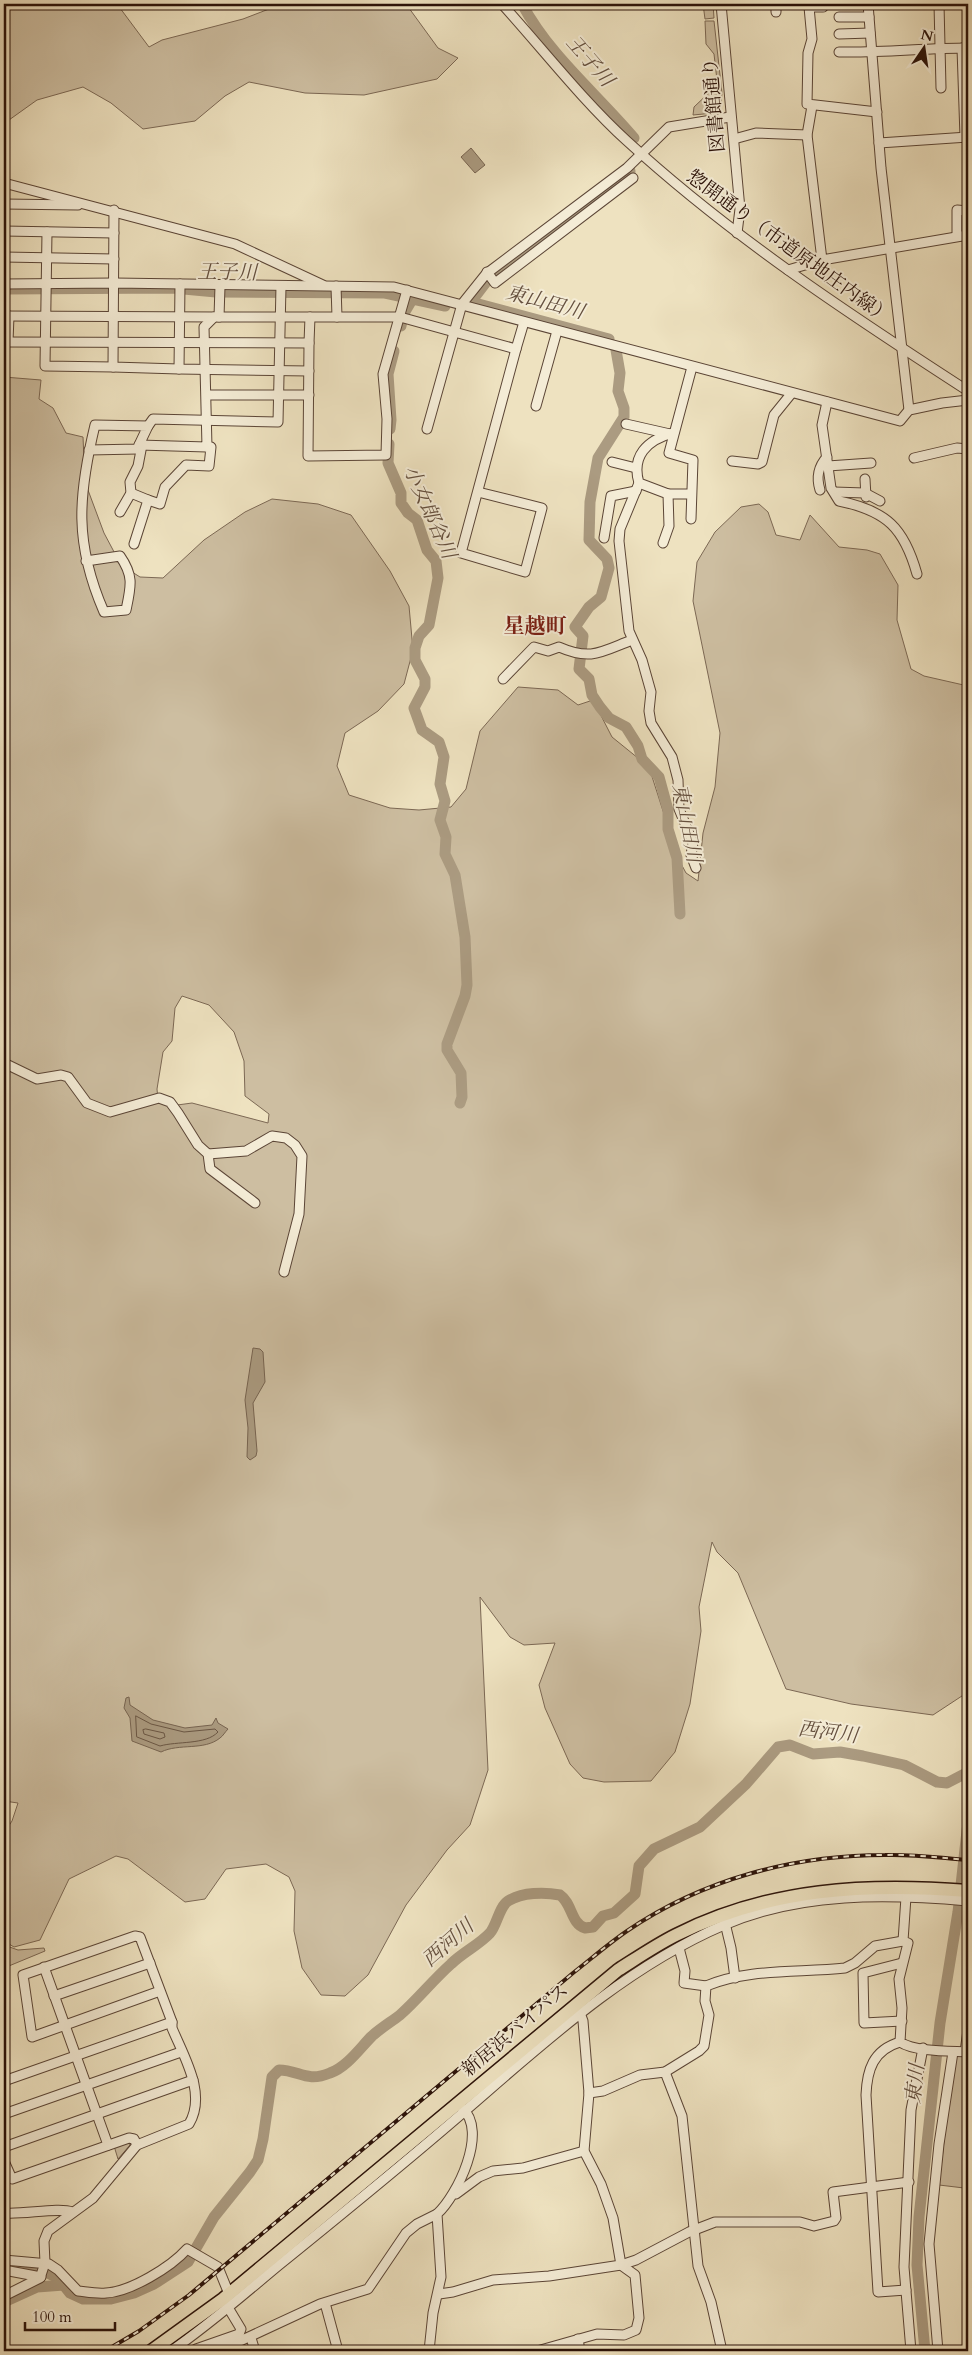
<svg xmlns="http://www.w3.org/2000/svg" width="972" height="2355" font-family="Cardo,'Noto Serif JP',serif">
<style>
.green{fill:#cdbea1;stroke:#7c6854;fill-rule:evenodd}
.water{fill:#ab9b81;stroke:#776451}
.lines{fill:none;stroke-linecap:round;stroke-linejoin:round}
.shore{stroke:#6a5644;stroke-width:1}
.river{stroke:#ab9b81;stroke-width:11}
.minor-casing{stroke:#5b4536;stroke-width:11}
.highway-casing{stroke:#2a1108;stroke-width:15}
.minor{stroke:#f4ecd6;stroke-width:9}
.highway{stroke:#eee2c0;stroke-width:12}
.rail-casing{stroke:#2a1108;stroke-width:4}
.rail{stroke:#f4ecd6;stroke-width:2;stroke-dasharray:5.5;stroke-linecap:butt}
.labels{text-anchor:middle;dominant-baseline:central;stroke-width:4;stroke-linejoin:round;paint-order:stroke}
.street-label{font-size:19px;fill:#2a1108;stroke:#f4ecd6}
.water-label{font-size:20px;font-style:italic;fill:#644f3e;stroke:#f4ecd6}
.quarter-label{font-size:21px;font-weight:bold;fill:#7a1f14;stroke:#f4ecd6}
</style>
<rect width="100%" height="100%" fill="#eee2c0"/>
<filter id="stains"><feTurbulence type="fractalNoise" baseFrequency=".004" numOctaves="4"/><feColorMatrix values="0 0 0 0 .2 0 0 0 0 .09 0 0 0 0 .02 0 0 0 .5 -.17"/></filter>
<radialGradient id="worn" r=".72"><stop offset=".6" stop-color="#630" stop-opacity="0"/><stop offset="1" stop-color="#630" stop-opacity=".3"/></radialGradient>
<g class="green">
<polygon points="4,4 117,4 149,47 162,40 243,19 282,4 406,4 438,48 458,58 437,79 364,95 305,93 249,82 225,96 195,121 143,129 111,103 83,87 37,100 9,120 4,119"/>
<polygon points="703,4 713,4 714,18 705,19"/>
<polygon points="705,21 714,21 722,93 721,103 714,113 693,115 694,107 715,87 718,89 714,54 706,44"/>
<path d="M4 377 41 380 39 399 53 408 66 433 83 437 85 482 104 533 121 565 140 577 163 578 204 540 245 512 272 499 318 504 351 515 390 571 409 606 413 650 404 684 378 711 345 733 337 766 349 795 390 808 419 810 451 807 466 789 480 731 518 687 558 690 578 705 593 700 612 737 649 767 678 858 686 873 698 881 703 833 715 787 720 733 693 601 697 562 715 532 741 507 759 504 768 512 776 535 800 540 810 515 839 547 867 550 880 554 898 585 897 620 911 669 924 676 968 686V1692L933 1715 851 1704 786 1689 738 1573 717 1552 712 1542 699 1607 701 1631 690 1704 675 1752 651 1781 604 1782 583 1778 570 1764 545 1708 539 1685 555 1643 524 1645 510 1637 480 1597 488 1770 470 1825 447 1850 406 1905 368 1975 345 1996 321 1995 302 1968 294 1931 295 1891 289 1877 266 1864 226 1869 205 1899 185 1902 128 1859 116 1856 69 1879 40 1940 14 1947 4 1941V1833L12 1821 18 1803 4 1801ZM182 996 209 1005 234 1032 244 1061 245 1096 269 1114 268 1123 192 1103 170 1106 158 1101 157 1089 163 1052 172 1041 175 1008Z"/>
<polygon points="4,1945 18,1950 44,1948 45,1951 4,1968"/>
<polygon points="968,2054 968,2162 964,2188 939,2185 954,2055"/>
<polygon points="129,2142 130,2145 118,2159 114,2146"/>
</g>
<g class="water">
<polygon points="471,148 485,165 475,173 461,157"/>
<polygon points="253,1348 260,1349 263,1352 265,1382 253,1403 257,1451 256,1456 250,1460 247,1457 248,1428 245,1400"/>
<path d="M129 1697 130 1705 153 1720 185 1728 212 1725 216 1718 218 1723 228 1729C225 1732 223 1736 220 1738 204 1751 179 1743 161 1752L132 1741 130 1718 124 1708 126 1698Z"/>
</g>
<g class="lines">
<g class="shore">
<path d="M136 1716 151 1724 184 1732 215 1729 218 1732C206 1745 177 1741 160 1746L137 1737Z"/>
<polygon points="146,1729 164,1733 165,1737 160,1739 144,1734 143,1730"/>
</g>
<g class="river">
<path d="M522 4C550 56 596 93 634 138"/>
<polyline points="4,289 173,288 216,292 385,293 445,306 446,303"/>
<polyline points="401,326 403,315 413,298"/>
<polyline points="609,339 471,302 490,277 630,174 630,171"/>
<polyline points="616,350 620,373 618,391 624,408 624,417 598,458 590,502 589,540 607,559 609,568 601,597 589,607 575,627 583,636 579,669 589,679 592,695 600,707 609,718 626,727 638,746 642,759 659,777 668,810 668,829 677,858 680,914"/>
<polyline points="390,429 391,420 388,374 394,351"/>
<polyline points="389,444 388,463 401,493 401,503 408,513 417,520 427,550 436,561 438,578 429,625 419,636 415,648 415,660 425,679 425,687 414,708 422,730 439,742 444,757 440,784 445,801 440,820 446,837 445,854 455,875 465,937 467,985 465,996 447,1044 447,1050 461,1073 462,1097 460,1103"/>
<path d="M4 2265 38 2268 58 2278 70 2293 83 2299H111L134 2293 154 2284 188 2262 214 2217 250 2172 258 2160 263 2139 272 2077 279 2070C299 2070 306 2083 330 2073 347 2067 360 2048 372 2036 381 2028 391 2022 400 2015 418 1999 433 1980 451 1964 463 1952 479 1945 490 1933 497 1925 499 1907 508 1901 522 1892 545 1892 560 1895 572 1903 571 1924 585 1928L593 1927 603 1916 614 1913 635 1894 639 1866 654 1849 700 1827 746 1784 778 1747 790 1745 813 1754 840 1752 863 1756 904 1765 937 1782 947 1783 968 1772"/>
<polyline points="4,2302 37,2287 64,2285"/>
<polyline points="925,2351 917,2265 919,2217 940,2023 958,1912 968,1822"/>
</g>
<defs>
<g id="minor">
<path d="M502 4C542 48 583 101 627 141 732 237 849 314 968 391"/>
<polyline points="721,4 740,209 737,233"/>
<polyline points="809,4 809,7 823,7 824,4"/>
<polyline points="868,4 881,168 909,410"/>
<polyline points="939,4 941,88"/>
<polyline points="809,7 812,39 808,53 807,104 877,112"/>
<polyline points="776,12 776,4"/>
<polyline points="839,17 869,17"/>
<polyline points="839,34 870,33"/>
<polyline points="962,48 965,137"/>
<path d="M839 52C882 53 925 48 968 48"/>
<polyline points="812,106 807,135 822,260 968,235"/>
<polyline points="734,139 756,133 807,135"/>
<polyline points="879,143 968,137"/>
<polyline points="4,183 235,244 323,285"/>
<polyline points="4,204 78,205"/>
<polyline points="114,210 113,367 179,369"/>
<polyline points="4,231 114,233"/>
<polyline points="47,232 45,366 113,367"/>
<polyline points="957,236 957,210 968,211"/>
<polyline points="4,257 114,259"/>
<polyline points="788,270 822,260"/>
<polyline points="487,272 495,283 633,178"/>
<polyline points="4,284 114,283 394,287 900,421 909,410 942,403 968,400"/>
<polyline points="180,284 179,369 309,371"/>
<polyline points="336,286 337,317"/>
<polyline points="4,316 219,317 220,286"/>
<polyline points="310,317 400,317 516,349"/>
<polyline points="4,342 309,343 310,317 219,317"/>
<polyline points="8,342 9,316"/>
<polyline points="309,343 308,456 386,455 387,419 383,374 407,290"/>
<polyline points="207,395 309,395"/>
<path d="M827 402 822 425 831 488 839 501C887 511 904 528 917 574"/>
<polyline points="536,406 557,331"/>
<polyline points="626,424 670,434"/>
<polyline points="148,426 153,419 278,422 281,286"/>
<polyline points="427,429 462,304 486,274 627,168 669,127 730,117"/>
<polyline points="89,450 138,449 139,445"/>
<polyline points="914,458 957,448 968,449"/>
<polyline points="732,461 758,464 762,462 774,415 791,394"/>
<polyline points="612,462 636,468"/>
<polyline points="828,466 871,463"/>
<polyline points="865,479 866,497"/>
<polyline points="639,483 620,529 619,541 629,631 642,660 651,692 649,711 651,723 672,757 678,780 679,809 693,843 691,855 696,868"/>
<path d="M820 490C816 477 818 467 827 457"/>
<polyline points="478,492 542,508 525,572 461,553 516,349 524,322"/>
<polyline points="834,492 865,493 880,501"/>
<polyline points="131,493 148,500 134,544"/>
<polyline points="668,494 691,494"/>
<polyline points="148,500 160,504 165,487 186,465 209,466 211,447 207,447"/>
<polyline points="120,512 131,493 130,482 138,466 142,445"/>
<polyline points="691,519 693,460 669,453 692,367"/>
<polyline points="604,538 611,496 636,491"/>
<path d="M663 543 669 526 668 494 639 483C631 456 647 440 673 433"/>
<path d="M86 561 120 556C134 576 131 586 126 610L104 612C74 543 78 496 95 425L148 426 139 445 207 447 204 327 214 317"/>
<path d="M503 679 534 647 548 651 559 647C591 661 601 652 632 640"/>
<polyline points="4,1063 37,1079 61,1075 68,1077 87,1103 110,1112 159,1098 170,1102 178,1113 198,1145 208,1154 210,1169 255,1203"/>
<polyline points="208,1154 246,1151 272,1136 286,1138 295,1145 302,1156 299,1214 284,1272"/>
<path d="M906 1897 903 1941 908 1943 899 1979 902 2008 900 2042C915 2052 950 2051 968 2052"/>
<polyline points="724,1919 731,1948 735,1978"/>
<polyline points="679,1948 685,1971 684,1983 706,1986"/>
<polyline points="902,1963 863,1973 864,2023 902,2021"/>
<polyline points="44,1967 108,2145"/>
<polyline points="54,1996 150,1963"/>
<path d="M900 2042C873 2050 867 2070 866 2095L878 2292 906 2290"/>
<polyline points="965,2052 968,2030"/>
<polyline points="665,2072 682,2116 698,2266 711,2302 722,2351"/>
<polyline points="4,2081 172,2022"/>
<path d="M589 2093 603 2091 640 2075 665 2072 699 2051 704 2046 709 2015 705 2001 706 1986C748 1968 799 1973 845 1968L855 1963 875 1946 903 1941"/>
<polyline points="4,2114 181,2052"/>
<polyline points="4,2147 193,2080"/>
<polyline points="4,2161 12,2179 129,2138 134,2139 137,2145"/>
<polyline points="456,2194 479,2177 493,2171 523,2168 584,2151"/>
<path d="M4 2213C22 2215 59 2207 72 2212"/>
<path d="M4 2260 49 2264 58 2270 78 2291C87 2292 97 2294 106 2293 130 2292 171 2267 187 2249L218 2267 229 2294"/>
<polyline points="4,2270 41,2277"/>
<polyline points="439,2294 453,2292 493,2280 549,2276 621,2265 636,2260 689,2232 715,2222 800,2222 814,2226 834,2221 836,2218 833,2192 909,2182"/>
<path d="M4 2296 40 2278 45 2263 44 2241 48 2231 93 2198 137 2145 189 2124C207 2094 184 2057 172 2028V2022L140 1937 135 1936 23 1975 32 2037 160 1991"/>
<polyline points="325,2303 338,2351"/>
<polyline points="226,2304 241,2329 239,2334 196,2349 209,2351 225,2348 320,2304 368,2289 406,2233 417,2224 437,2214"/>
<polyline points="251,2338 255,2351"/>
<polyline points="578,2339 580,2351"/>
<path d="M171 2351C209 2325 244 2294 279 2265 342 2214 405 2163 466 2110 546 2041 626 1967 724 1925 800 1892 888 1894 968 1901"/>
<path d="M429 2351 433 2313 441 2277 437 2214C457 2196 489 2131 462 2108"/>
<polyline points="537,2351 597,2334 624,2335 636,2330 639,2318 635,2275 621,2265 613,2218 601,2184 584,2151 589,2093 583,2021 580,2013"/>
<polyline points="911,2351 904,2267 911,2110 923,2048"/>
<polyline points="938,2351 929,2244 939,2144 953,2052"/>
</g>
<path id="highway" d="M151 2351 223 2299 618 1970C637 1958 656 1945 676 1935 769 1888 867 1883 968 1891"/>
</defs>
<use href="#minor" class="minor-casing"/>
<use href="#highway" class="highway-casing"/>
<use href="#minor" class="minor"/>
<use href="#highway" class="highway"/>
<defs>
<path id="rail" d="M105 2351 139 2331 189 2295 573 1973C591 1959 608 1944 627 1931 703 1879 794 1855 885 1855 913 1854 941 1858 968 1860"/>
</defs>
<use href="#rail" class="rail-casing"/>
<use href="#rail" class="rail"/>
</g>
<g class="labels">
<g class="street-label">
<text transform="translate(714 105) rotate(-95)">図書館通り</text>
<text transform="translate(789 247) rotate(36)">惣開通り（市道原地庄内線）</text>
<text transform="translate(515 2030) rotate(-40)">新居浜バイパス</text>
</g>
<g class="water-label">
<text transform="translate(590 61) rotate(49)">王子川</text>
<text transform="translate(227 272) rotate(1)">王子川</text>
<text transform="translate(545 302) rotate(15)">東山田川</text>
<text transform="translate(430 512) rotate(66)">小女郎谷川</text>
<text transform="translate(687 823) rotate(79)">東山田川</text>
<text transform="translate(828 1732) rotate(7)">西河川</text>
<text transform="translate(448 1943) rotate(-41)">西河川</text>
<text transform="translate(915 2084) rotate(-84)">東川</text>
</g>
<g class="quarter-label">
<text x="535" y="626">星越町</text>
</g>
</g>
<rect width="972" height="2355" fill="none" stroke="#eee2c0" stroke-width="20"/>
<rect x="5" y="5" width="962" height="2345" fill="none" stroke="#2a1108" stroke-width="2.5"/>
<rect x="10" y="10" width="952" height="2335" fill="none" stroke="#2a1108"/>
<g transform="translate(924 48) rotate(13)" stroke="#f4ecd6" stroke-width="4" paint-order="stroke">
<path d="M0-4L9 19L0 12L-9 19Z" fill="#2a1108"/>
<text y="-8" font-size="14" font-weight="bold" text-anchor="middle" fill="#2a1108">N</text>
</g>
<path d="M25 2322v8h90v-8" fill="none" stroke="#2a1108" stroke-width="2.5"/>
<text x="32" y="2322" font-size="15" fill="#2a1108" stroke="#f4ecd6" stroke-width="4" paint-order="stroke">100 m</text>
<rect width="100%" height="100%" filter="url(#stains)"/>
<rect width="100%" height="100%" fill="url(#worn)"/>
</svg>
